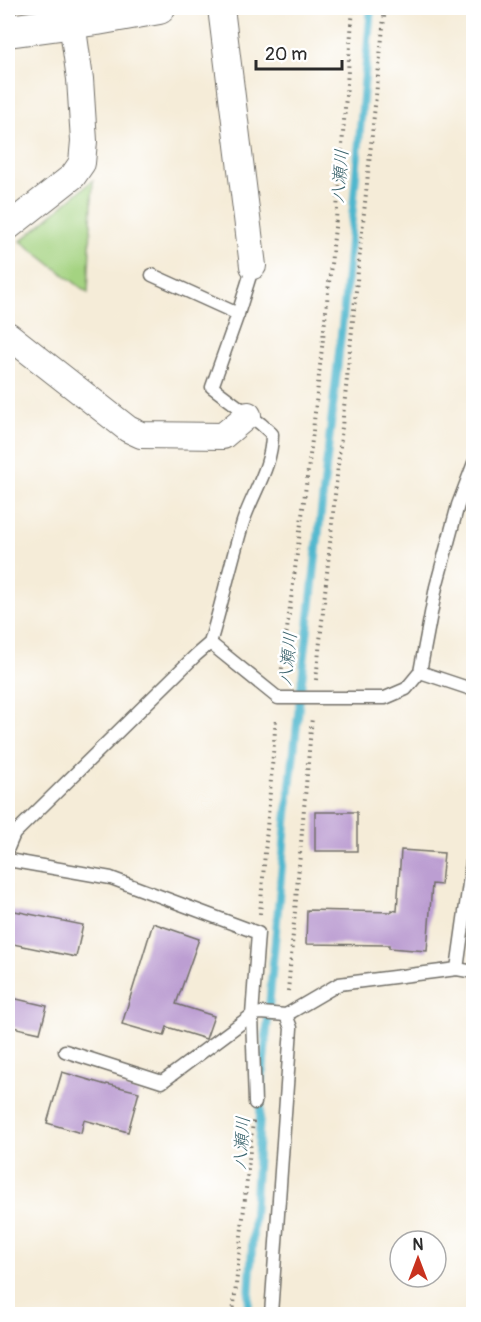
<svg xmlns="http://www.w3.org/2000/svg" width="481" height="1322" font-family="Pangolin,'Klee One',sans-serif">
<style>
.green{fill:#a4d381;stroke:#687f56;stroke-width:1.5}
.lines{fill:none;stroke-linecap:round;stroke-linejoin:round}
.stream{stroke:#50b7ce;stroke-width:8}
.building{fill:#bc9ed2}
.service-casing{stroke:#726f68;stroke-width:15}
.minor-casing{stroke:#726f68;stroke-width:28}
.tertiary-casing{stroke:#726f68;stroke-width:34}
.path{stroke:#726f68;stroke-width:4;stroke-dasharray:1.5 4.5;stroke-linecap:butt}
.service{stroke:#fff;stroke-width:12}
.minor{stroke:#fff;stroke-width:26}
.tertiary{stroke:#fff;stroke-width:32}
.labels{text-anchor:middle;dominant-baseline:central;stroke-width:5;stroke-linejoin:round;paint-order:stroke}
.water-label{font-size:18px;font-style:italic;fill:#3a636c;stroke:#fff}
</style>
<rect width="100%" height="100%" fill="#fff"/>
<filter id="ink" filterUnits="userSpaceOnUse"><feTurbulence type="fractalNoise" baseFrequency=".0167" numOctaves="2"/><feDisplacementMap in="SourceGraphic" scale="12" xChannelSelector="R" yChannelSelector="G"/><feConvolveMatrix kernelMatrix="1 2 1 2 8 2 1 2 1" color-interpolation-filters="sRGB"/></filter>
<filter id="wash" filterUnits="userSpaceOnUse"><feTurbulence type="fractalNoise" baseFrequency=".008" numOctaves="4" result="noise"/><feDisplacementMap in="SourceGraphic" scale="24" xChannelSelector="R" yChannelSelector="G"/><feGaussianBlur stdDeviation="1.35" result="paint"/><feColorMatrix in="noise" values="0 0 0 0 0 0 0 0 0 0 0 0 0 0 0 0 0 1.4 0 .05"/><feComposite in="paint" operator="in"/></filter>
<g filter="url(#wash)">
<rect width="100%" height="100%" fill="#f5ecd8"/>
<polygon class="green" points="93,180 88,293 21,241"/>
<g class="lines">
<polyline class="stream" points="248,1314 262,1083 286,822 344,308 371,8"/>
</g>
<g id="blocks">
<g class="building">
<rect x="315" y="812" width="42" height="39"/>
<polygon points="401,850 444,853 441,885 432,884 427,951 389,948 389,945 306,944 307,910 392,912 392,910 397,911"/>
<polygon points="10,910 83,925 76,957 8,943 8,922"/>
<polygon points="153,923 199,939 176,1004 214,1016 206,1039 167,1027 164,1036 122,1024"/>
<polygon points="8,997 47,1006 40,1033 8,1026"/>
<polygon points="62,1072 106,1085 107,1084 139,1092 128,1132 84,1120 81,1133 47,1123"/>
</g>
</g>
</g>
<g filter="url(#ink)">
<use href="#blocks" fill-opacity="0" stroke="#726f68" stroke-width="1.5"/>
<g class="lines">
<defs>
<g id="service">
<polyline points="152,275 238,314"/>
<polyline points="210,643 278,698 385,698 406,689 420,672 436,587 458,505 474,463"/>
<polyline points="420,672 474,690"/>
<path d="M8 848 14 834 196 655 210 643C222 603 231 562 243 522 253 492 272 467 272 434L261 424 212 387 238 314 253 266"/>
<polyline points="8,860 111,878 258,933 252,1015 255,1103"/>
<polyline points="457,969 474,848"/>
<polyline points="65,1051 162,1082 252,1015 261,1013 286,1015 339,984 457,969 474,972"/>
<polyline points="271,1314 291,1028 286,1015"/>
</g>
<g id="minor">
<polyline points="221,8 253,266"/>
<polyline points="8,227 73,176 82,163 84,141 80,79 72,22"/>
<polyline points="8,335 128,429 141,435 223,436 248,415"/>
</g>
<polyline id="tertiary" points="8,31 97,19 159,8"/>
</defs>
<use href="#service" class="service-casing"/>
<use href="#minor" class="minor-casing"/>
<use href="#tertiary" class="tertiary-casing"/>
<g class="path">
<polyline points="281,675 312,440 337,209 353,8"/>
<polyline points="316,680 385,8"/>
<polyline points="260,914 276,718"/>
<polyline points="288,991 312,717"/>
<polyline points="233,1314 253,1121"/>
</g>
<use href="#service" class="service"/>
<use href="#minor" class="minor"/>
<use href="#tertiary" class="tertiary"/>
</g>
</g>
<g class="labels">
<g class="water-label">
<text transform="translate(340 176) rotate(-85)">八瀬川</text>
<text transform="translate(288 659) rotate(-84)">八瀬川</text>
<text transform="translate(242 1143) rotate(-86)">八瀬川</text>
</g>
</g>
<rect width="481" height="1322" fill="none" stroke="#fff" stroke-width="30"/>
<g transform="translate(418 1259)"><circle r="28" fill="#ffffff" stroke="#aaaaaa" stroke-width="1.5"/>
<path d="M0-4.5L10 22L0 15L-10 22Z" fill="#c8321e"/>
<text y="-9" font-size="16" font-weight="bold" text-anchor="middle" fill="#2b2b2b">N</text>
</g>
<path d="M256 60v9h86v-9" fill="none" stroke="#2b2b2b" stroke-width="3"/>
<text x="265" y="60" font-size="18" fill="#2b2b2b" stroke="#ffffff" stroke-width="4.5" paint-order="stroke">20 m</text>
</svg>
